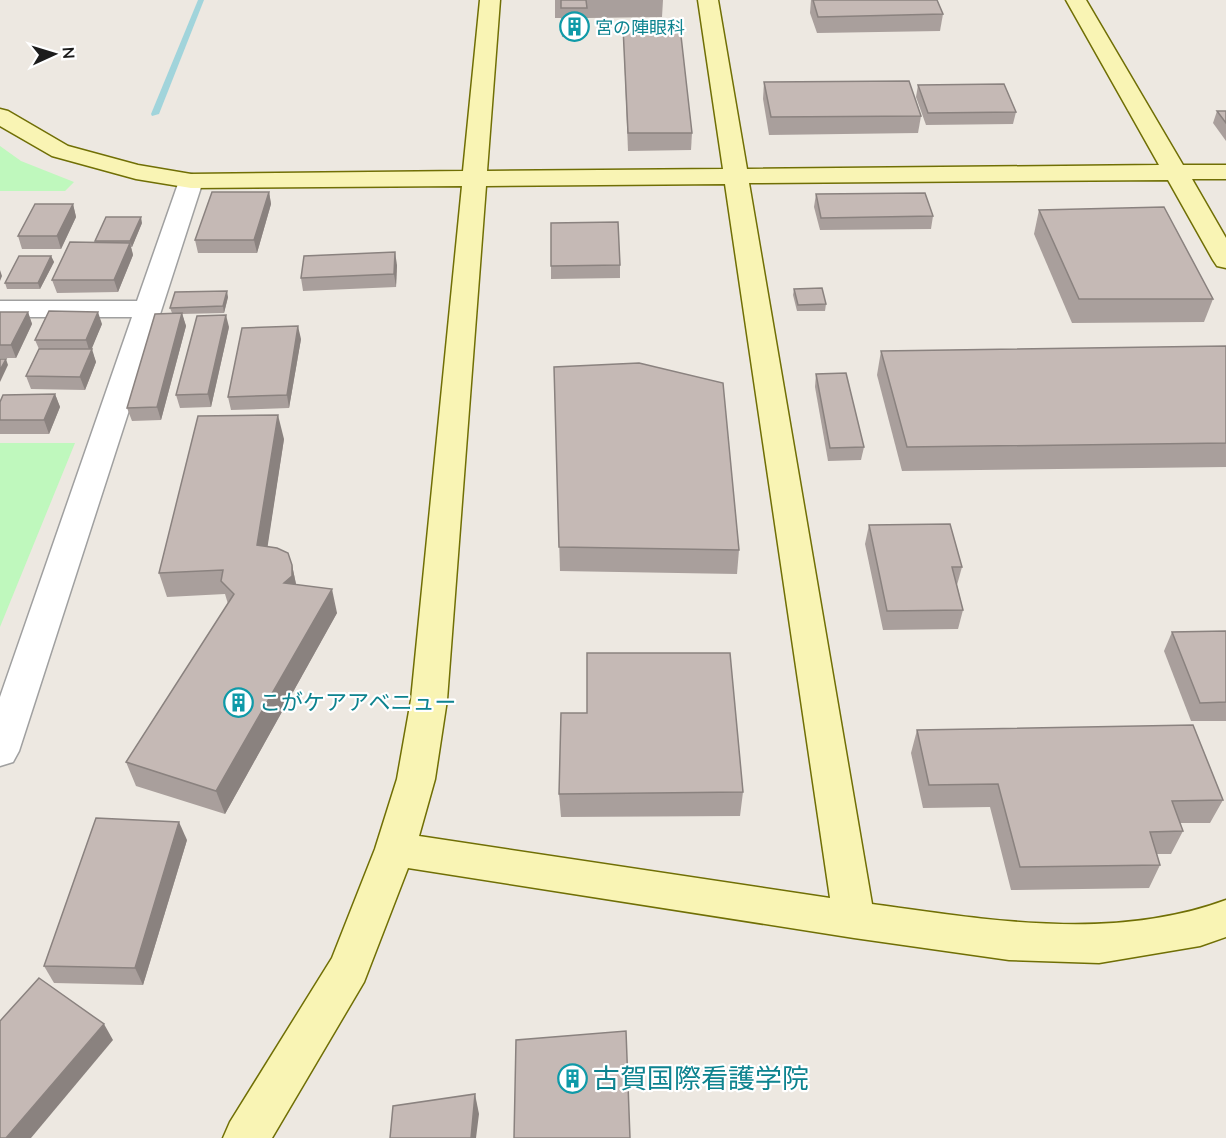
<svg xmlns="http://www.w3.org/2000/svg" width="1226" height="1138" font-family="Mulish,'Noto Sans JP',sans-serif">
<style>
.park{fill:#bff8bd}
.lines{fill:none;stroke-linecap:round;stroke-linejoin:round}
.stream{fill:#a1d4db;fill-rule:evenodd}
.street-casing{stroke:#a0a0a0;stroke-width:3}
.secondary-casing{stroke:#706f05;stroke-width:3}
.street{fill:#fff;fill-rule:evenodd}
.secondary{fill:#f9f4b4;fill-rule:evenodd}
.wall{fill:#a99f9c}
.shaded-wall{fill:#8a827f}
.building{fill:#c5b9b5;stroke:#8a827f;stroke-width:1.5}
.labels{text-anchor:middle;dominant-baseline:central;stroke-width:4.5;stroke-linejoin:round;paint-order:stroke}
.far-culture-label{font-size:18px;fill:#0d838f;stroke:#fff;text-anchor:start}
.culture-label{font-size:22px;fill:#0d838f;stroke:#fff;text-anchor:start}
.near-culture-label{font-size:27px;fill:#0d838f;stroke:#fff;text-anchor:start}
</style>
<rect width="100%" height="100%" fill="#ede8e1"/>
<g class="park">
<polygon points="0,146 21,161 74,182 65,191 0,191"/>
<polygon points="0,443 75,443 0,627"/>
</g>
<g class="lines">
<polygon class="stream" points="198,0 204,0 159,114 152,116 151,114"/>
<defs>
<polygon id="street" points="191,174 200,176 203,181 19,751 13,762 0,766 0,697 132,317 0,317 0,301 137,301 179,181 182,176"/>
<path id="secondary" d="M480 0H500L487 171 723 169 698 0H718L747 169 1159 165 1066 0H1086L1183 165H1226V179H1192L1226 238V268L1217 266 1213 260 1168 180 749 183 872 904C989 920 1112 942 1226 900V937L1200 946 1099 963 1009 960 854 938 408 868 364 982 272 1138H223L230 1122 332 958 375 849 397 779 411 700 462 186 191 188 136 179 52 156 0 126V109L8 111 68 146 138 165 191 174 463 171ZM725 184 830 898 419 836 435 779 447 700 486 186Z"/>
</defs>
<use href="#street" class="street-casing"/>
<use href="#secondary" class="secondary-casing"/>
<use href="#street" class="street"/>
<use href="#secondary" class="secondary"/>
</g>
<g class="wall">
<polygon points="555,0 663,0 662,17 587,18 587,36 562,37 561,18 555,18"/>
<polygon points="811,0 937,0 943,14 940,31 817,33 810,13"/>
<polygon points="623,27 692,133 691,150 628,151"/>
<polygon points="764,82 921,116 918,133 769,135 763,99"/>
<polygon points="918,85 1016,112 1013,124 926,125 916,97"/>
<polygon points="1217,111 1226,111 1226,141 1213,123"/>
<polygon points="269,192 271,204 257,253 198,253 195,240"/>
<polygon points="816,194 933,216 931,229 820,230 814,207"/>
<polygon points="73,204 76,217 61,249 22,249 18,236"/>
<polygon points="1039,210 1213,299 1204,322 1072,323 1034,234"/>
<polygon points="142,223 132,247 131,247 133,255 118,292 57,293 52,280 96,243 95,241"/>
<polygon points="51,256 54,262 40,289 7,289 5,283"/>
<polygon points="397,265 396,287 303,291 301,278"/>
<polygon points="620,265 620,278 551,279 551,266"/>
<polygon points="794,289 826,304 825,311 797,311 793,295"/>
<polygon points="228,297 224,313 182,314 186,326 161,420 132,421 127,408 172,313 170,308"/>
<polygon points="0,312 28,312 32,324 16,358 0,358"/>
<polygon points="102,324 91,349 96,362 85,390 31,389 26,376 39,349 35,340"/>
<polygon points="229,327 211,407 180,408 176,395"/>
<polygon points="301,339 289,408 231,410 228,397"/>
<polygon points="1226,346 1226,467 902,471 877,375 881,351"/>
<polygon points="554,367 739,550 737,574 560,571"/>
<polygon points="816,374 864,447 861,460 828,461 815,387"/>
<polygon points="55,394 60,407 49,434 0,434 0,402"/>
<polygon points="284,439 267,547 292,565 296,584 337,613 225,814 136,786 126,762 228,604 225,594 167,597 159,573"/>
<polygon points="869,525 962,567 957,585 963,610 958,629 883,630 865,544"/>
<polygon points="1226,631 1226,721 1191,721 1164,651 1172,632"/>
<polygon points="917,730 1223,800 1210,823 1180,823 1183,831 1171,854 1157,854 1160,865 1149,888 1011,890 990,807 923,808 911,753"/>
<polygon points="743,792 740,816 561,817 559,794"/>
<polygon points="187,840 143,985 54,983 44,966"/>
</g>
<g class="shaded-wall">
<polygon points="269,192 271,204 257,253 254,240"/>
<polygon points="73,204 76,217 61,249 57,236"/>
<polygon points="141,217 142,223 132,247 130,241"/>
<polygon points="130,243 133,255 118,292 114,280"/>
<polygon points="395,252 397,265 396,287 394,274"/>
<polygon points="51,256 54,262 40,289 38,283"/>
<polygon points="0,270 2,276 0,281"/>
<polygon points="227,291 228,297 224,313 223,306"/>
<polygon points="28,312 32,324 16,358 11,345"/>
<polygon points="98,312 102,324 90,353 86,340"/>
<polygon points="182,313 186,326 161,420 157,407"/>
<polygon points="226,315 229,327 211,407 208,394"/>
<polygon points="298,326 301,339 289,408 287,395"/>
<polygon points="92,349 96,362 85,390 80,377"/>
<polygon points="6,359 8,365 0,382 0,370"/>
<polygon points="55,394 60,407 49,434 44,420"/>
<polygon points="278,415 284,439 264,570 257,545"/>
<polygon points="292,565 297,589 284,583"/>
<polygon points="332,589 337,613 225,814 216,791"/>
<polygon points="179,822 187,840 143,985 135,968"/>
<polygon points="104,1024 113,1040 31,1138 6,1138"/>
<polygon points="475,1094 479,1114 476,1138 471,1138"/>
</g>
<g class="building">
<polygon points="561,0 586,0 587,8 561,8"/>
<polygon points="813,0 937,0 943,14 818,17"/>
<polygon points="623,27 680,27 692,133 628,133"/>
<polygon points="909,81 921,116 771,117 764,82"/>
<polygon points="1004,84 1016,112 928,113 918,85"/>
<polygon points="1217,111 1226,111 1226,123"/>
<polygon points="212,192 269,192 254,240 195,240"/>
<polygon points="925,193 933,216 821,218 816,194"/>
<polygon points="35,204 73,204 57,236 18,236"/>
<polygon points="1164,207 1213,299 1079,299 1039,210"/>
<polygon points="106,217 141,217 130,241 95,241"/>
<polygon points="618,222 620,265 551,266 551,223"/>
<polygon points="70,242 130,243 114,280 52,280"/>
<polygon points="395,252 394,274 301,278 304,256"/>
<polygon points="19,256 51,256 38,283 5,283"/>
<polygon points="822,288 826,304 798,305 794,289"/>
<polygon points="227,291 223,306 170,308 175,292"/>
<polygon points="49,311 98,312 86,340 35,340"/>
<polygon points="0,312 28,312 11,345 0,345"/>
<polygon points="182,313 157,407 127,408 155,314"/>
<polygon points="226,315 208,394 176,395 197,316"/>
<polygon points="298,326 287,395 228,397 242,328"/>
<polygon points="1226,346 1226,443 907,447 881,351"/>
<polygon points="39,349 92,349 80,377 26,376"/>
<polygon points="0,359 6,359 0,370"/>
<polygon points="639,363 723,383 739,550 559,547 554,367"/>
<polygon points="846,373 864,447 830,448 816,374"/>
<polygon points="55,394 44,420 0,420 0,402 3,395"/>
<polygon points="278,415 257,545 277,548 288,553 292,565 292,576 284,583 332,589 216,791 126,762 234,594 221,581 223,570 159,573 198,416"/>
<polygon points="950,524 962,567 952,567 963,610 887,611 869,525"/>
<polygon points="1226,631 1226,702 1200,703 1172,632"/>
<polygon points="587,653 730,653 743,792 559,794 561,713 587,713"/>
<polygon points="1193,725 1223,800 1172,801 1183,831 1150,832 1160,865 1020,867 998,784 929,785 917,730"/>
<polygon points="96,818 179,822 135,968 44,966"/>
<polygon points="39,978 104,1024 6,1138 0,1138 0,1021"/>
<polygon points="626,1031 630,1138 514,1138 516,1040"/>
<polygon points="475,1094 471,1138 390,1138 393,1106"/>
</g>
<defs>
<symbol id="building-ring" viewBox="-11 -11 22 22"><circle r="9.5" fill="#fff" stroke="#0f9aa8" stroke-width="1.5"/><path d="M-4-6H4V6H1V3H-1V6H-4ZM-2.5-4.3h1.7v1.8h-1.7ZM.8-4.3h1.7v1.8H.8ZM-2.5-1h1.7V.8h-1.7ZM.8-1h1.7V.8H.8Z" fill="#0f9aa8"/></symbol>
</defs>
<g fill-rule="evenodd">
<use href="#building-ring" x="558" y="10" width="33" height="33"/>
<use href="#building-ring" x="222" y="686" width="33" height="33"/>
<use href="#building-ring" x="556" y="1062" width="33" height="33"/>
</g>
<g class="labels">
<g class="far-culture-label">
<text x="595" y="27">宮の陣眼科</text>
</g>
<g class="culture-label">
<text x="259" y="702">こがケアアベニュー</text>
</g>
<g class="near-culture-label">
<text x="593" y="1078">古賀国際看護学院</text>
</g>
</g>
<g transform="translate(54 54) rotate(86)" stroke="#ffffff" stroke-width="4.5" paint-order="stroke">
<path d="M0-4.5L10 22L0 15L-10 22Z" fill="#1c1c1c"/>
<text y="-9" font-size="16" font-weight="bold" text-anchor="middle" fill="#1c1c1c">N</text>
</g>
</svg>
